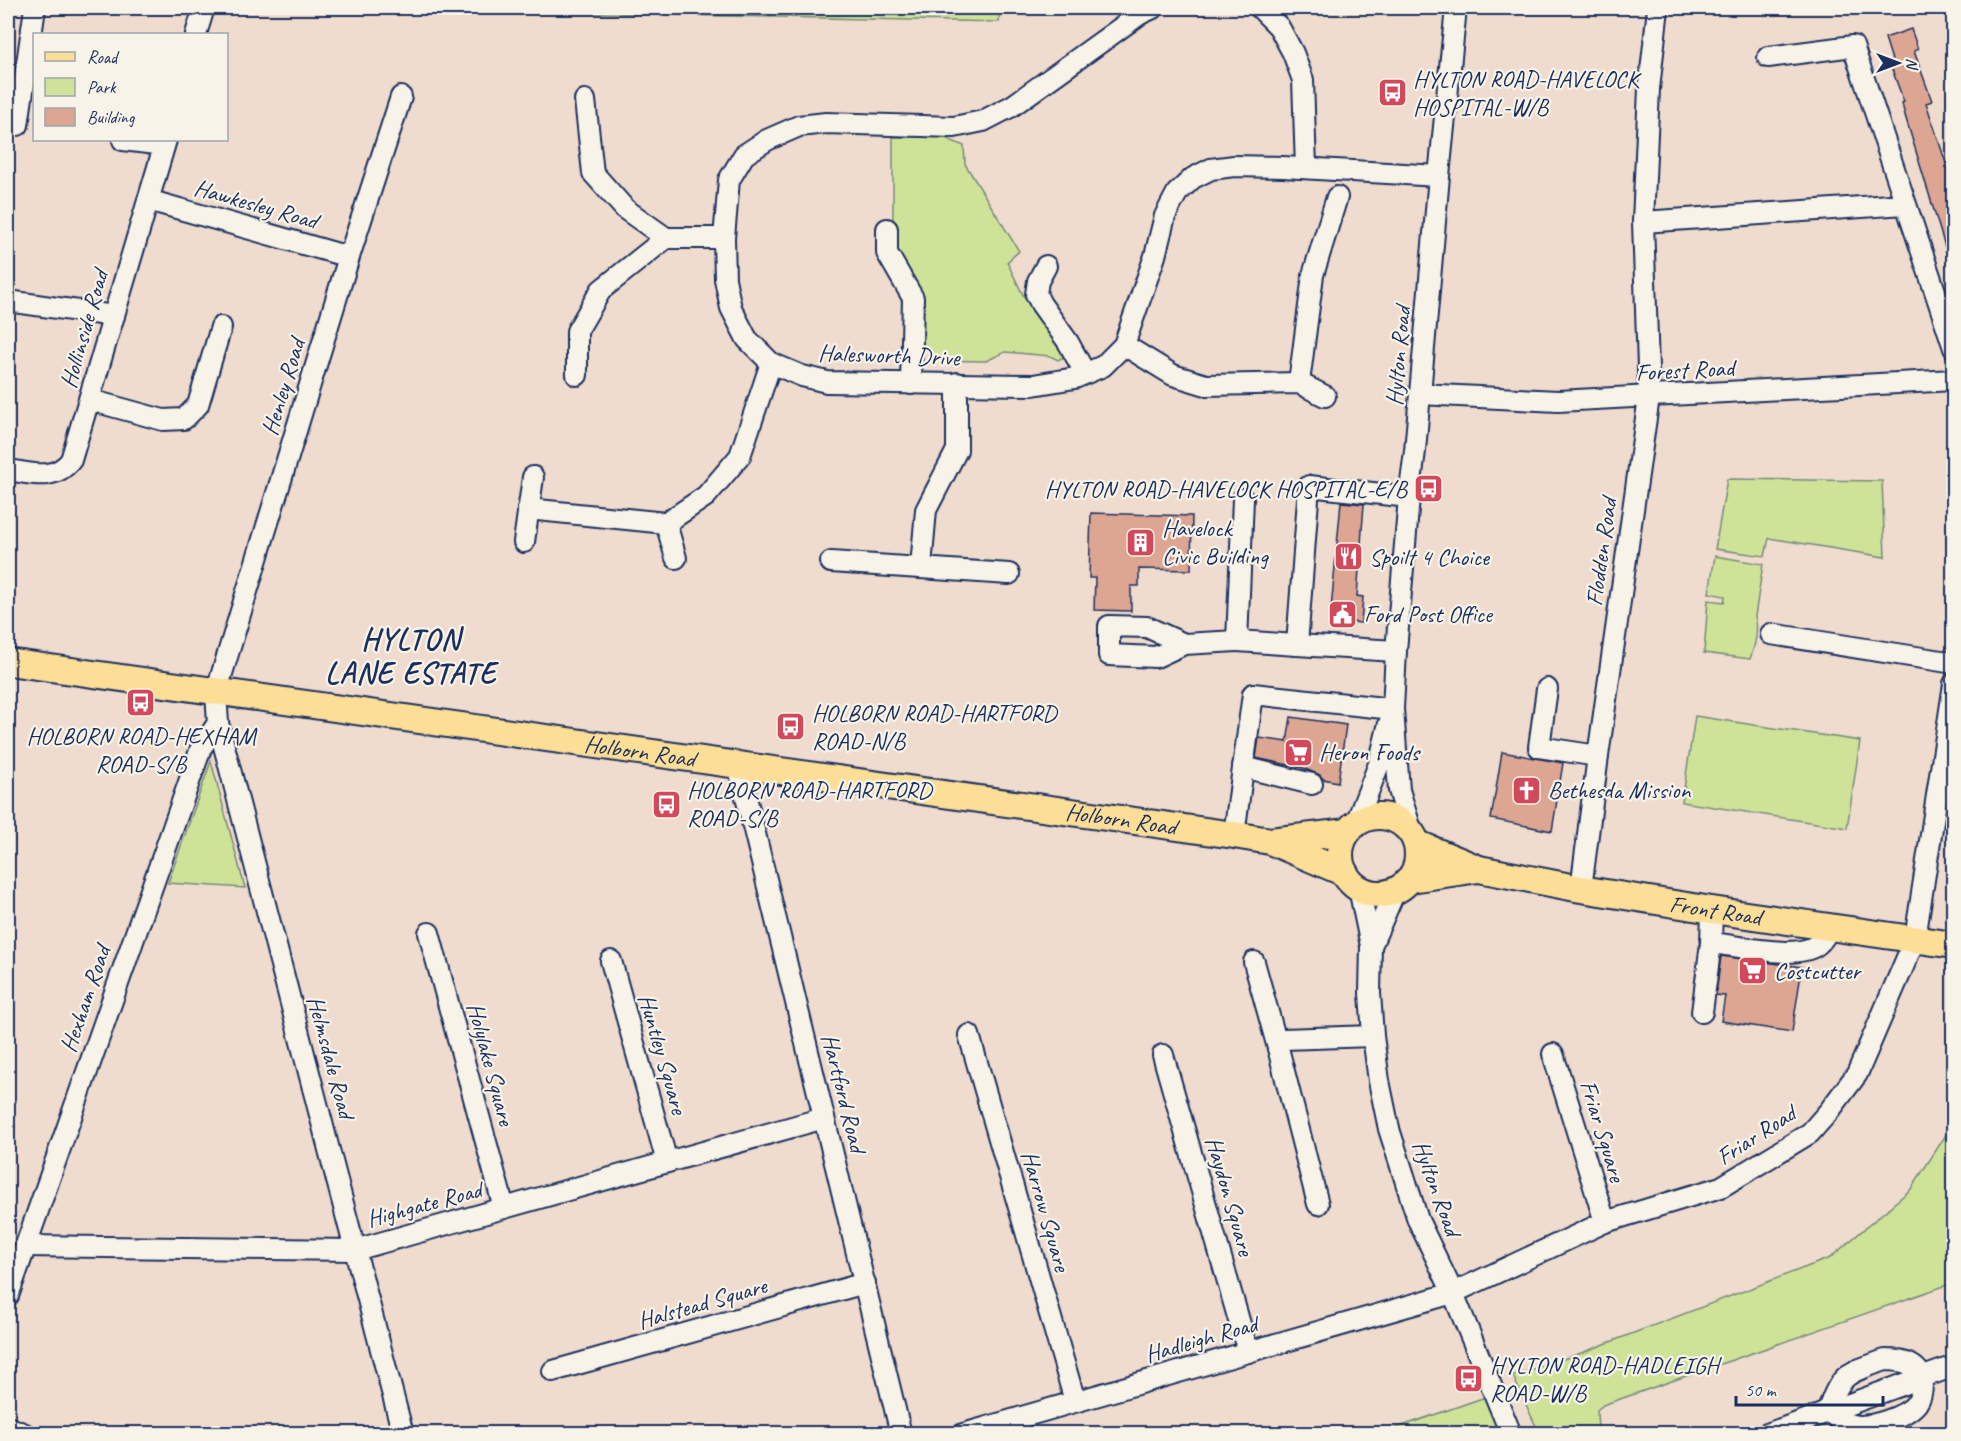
<svg xmlns="http://www.w3.org/2000/svg" width="1961" height="1441" font-family="Caveat,sans-serif">
<style>
.green{fill:#cfe398;stroke:#75897b;stroke-width:1.5}
.building{fill:#dca693;stroke:#1b2f5e;stroke-width:1.5}
.lines{fill:none;stroke-linecap:round;stroke-linejoin:round}
.minor-casing{stroke:#1b2f5e;stroke-width:24}
.major-casing{stroke:#1b2f5e;stroke-width:30}
.minor{stroke:#f7f3e8;stroke-width:20}
.major{stroke:#fcde96;stroke-width:26}
.labels{text-anchor:middle;dominant-baseline:central;stroke-width:4.5;stroke-linejoin:round;paint-order:stroke}
.poi-label{font-size:24px;fill:#1b2f5e;stroke:#f7f3e8;text-anchor:start}
.street-label{font-size:24px;fill:#1b2f5e;stroke:#f7f3e8}
.district-label{font-size:30px;font-weight:bold;letter-spacing:1.5px;fill:#1b2f5e;stroke:#f7f3e8}
</style>
<rect width="100%" height="100%" fill="#efdcce"/>
<filter id="ink" filterUnits="userSpaceOnUse"><feTurbulence type="fractalNoise" baseFrequency=".0167" numOctaves="2"/><feDisplacementMap in="SourceGraphic" scale="12" xChannelSelector="R" yChannelSelector="G"/><feConvolveMatrix kernelMatrix="1 2 1 2 8 2 1 2 1" color-interpolation-filters="sRGB"/></filter>
<g filter="url(#ink)">
<g class="green">
<polygon points="376,8 1000,8 999,22"/>
<polygon points="893,137 943,137 964,146 965,164 1019,251 1007,262 1026,301 1055,332 1065,356 1058,360 1050,356 1005,352 986,361 930,360 929,348 918,349 921,296 893,243"/>
<polygon points="1727,479 1882,481 1885,557 1769,538 1765,556 1715,549"/>
<path d="M1715 556 1763 564 1755 616C1759 630 1755 646 1750 659L1704 653 1708 600 1724 602 1725 596 1709 593Z"/>
<polygon points="1695,716 1860,741 1847,828 1682,802"/>
<polygon points="211,761 245,888 168,883"/>
<polygon points="1953,1124 1953,1283 1603,1405 1597,1410 1598,1433 1539,1433 1513,1376 1584,1352 1830,1258 1911,1189"/>
<polygon points="1494,1394 1512,1434 1379,1434"/>
</g>
<g class="building">
<polygon points="1911,29 1918,49 1914,51 1932,101 1926,103 1953,184 1953,260 1949,260 1904,112 1902,103 1904,102 1889,61 1892,60 1885,38"/>
<polygon points="1341,502 1364,504 1357,596 1363,597 1361,623 1330,620"/>
<polygon points="1091,513 1192,516 1191,570 1139,569 1139,586 1131,586 1131,611 1094,610 1095,578 1089,578"/>
<polygon points="1291,717 1346,725 1338,782 1323,779 1320,775 1303,768 1256,758 1259,738 1287,742"/>
<polygon points="1502,752 1563,763 1552,831 1491,819"/>
<polygon points="1721,956 1802,967 1792,1032 1721,1021 1725,996 1716,995"/>
</g>
<g class="lines">
<defs>
<g id="minor">
<polyline points="1153,8 1140,14 1012,106 983,121 954,127 826,123 799,126 767,140 744,155 729,180 724,238 725,279 731,308 747,339 771,363 802,376 827,382 1033,385 1075,378 1103,366 1124,345 1155,256 1165,216 1177,193 1193,178 1211,169 1234,166 1283,167 1439,176"/>
<polyline points="1260,8 1279,27 1293,53 1303,80 1306,168"/>
<polyline points="196,34 204,8"/>
<polyline points="1768,57 1853,46 1954,348"/>
<polyline points="401,97 349,257 216,693 218,723 403,1434"/>
<polyline points="585,100 593,173 625,209 666,238 724,238"/>
<polyline points="18,125 35,8"/>
<polyline points="123,140 164,145"/>
<polyline points="148,200 349,257"/>
<polyline points="1643,222 1905,204"/>
<polyline points="887,229 887,253 913,298 911,384"/>
<polyline points="1046,266 1038,281 1036,294 1041,304 1068,342 1085,373"/>
<polyline points="8,301 114,316"/>
<polyline points="1124,345 1173,375 1206,385 1299,383 1325,396"/>
<polyline points="577,375 577,331 601,290 666,238"/>
<polyline points="1299,383 1313,275 1337,197"/>
<polyline points="1420,394 1558,401 1954,380"/>
<polyline points="90,400 163,420 184,419 198,405 221,327"/>
<path d="M8 470C31 473 54 482 71 460L166 140"/>
<polyline points="1243,499 1237,641 1297,645"/>
<polyline points="528,509 666,523 706,496 740,456 771,363"/>
<polyline points="666,523 676,558"/>
<polyline points="524,542 533,477"/>
<polyline points="831,562 1009,574"/>
<polyline points="921,567 926,510 957,450 957,383"/>
<polyline points="1771,634 1954,663"/>
<polyline points="1184,644 1156,657 1109,655 1109,626 1147,627 1184,644 1237,641"/>
<polyline points="1396,651 1297,645 1309,486 1409,497"/>
<polyline points="1547,689 1539,747 1598,756"/>
<polyline points="738,764 901,1434"/>
<polyline points="1243,767 1312,784"/>
<polyline points="1356,823 1379,764 1389,723"/>
<polyline points="1411,830 1399,790 1393,709 1396,651 1409,497 1415,451 1439,176 1456,8"/>
<polyline points="1234,835 1253,694 1393,709"/>
<polyline points="1359,888 1371,946 1370,993 1373,1036 1379,1081 1389,1129 1418,1220 1453,1293 1511,1434"/>
<polyline points="1581,889 1598,756 1649,397 1643,222 1649,89 1658,8"/>
<path d="M1712 910 1711 943C1736 945 1801 962 1819 943 1824 939 1827 932 1830 927"/>
<polyline points="429,933 504,1208"/>
<polyline points="1371,946 1395,891"/>
<polyline points="611,961 667,1162"/>
<polyline points="1254,962 1278,1048"/>
<polyline points="1702,1012 1711,943"/>
<polyline points="969,1035 1075,1401"/>
<polyline points="1553,1054 1605,1222"/>
<polyline points="1163,1055 1248,1352"/>
<polyline points="1318,1204 1278,1048 1283,1039 1373,1036"/>
<polyline points="25,1246 355,1250 824,1118"/>
<polyline points="8,1296 201,748 218,723"/>
<path d="M1885 1360C1903 1360 1922 1364 1922 1385 1922 1392 1921 1397 1917 1403 1906 1417 1869 1429 1852 1425 1843 1423 1835 1417 1828 1411 1840 1372 1849 1373 1885 1360Z"/>
<polyline points="553,1371 865,1283"/>
<polyline points="8,1427 25,1434"/>
<polyline points="963,1434 1453,1293 1605,1222 1721,1187 1810,1133 1830,1110 1857,1074 1915,939 1954,684"/>
<polyline points="1767,1434 1954,1366"/>
</g>
<g id="major">
<path id="s1" d="M8 662 1234 835 1270 841 1345 873"/>
<circle cx="1379" cy="855" r="39"/>
<polyline points="1270,841 1347,832"/>
<path id="s2" d="M1418 844 1479 869 1581 889 1712 910 1954 945"/>
<polyline points="1411,879 1479,869"/>
</g>
</defs>
<use href="#minor" class="minor-casing"/>
<use href="#major" class="major-casing"/>
<use href="#minor" class="minor"/>
<use href="#major" class="major"/>
</g>
</g>
<defs>
<symbol id="bus-square" viewBox="-11 -11 22 22"><rect x="-9" y="-9" width="18" height="18" rx="4" fill="#d1495b" stroke="#f7f3e8"/><path d="M-5-6H5V4H4V6H2V4H-2V6H-4V4H-5ZM-3.5-4V0h7V-4ZM-3.5 1.2v1.5H-2V1.2ZM2 1.2v1.5H3.5V1.2Z" fill="#fff"/></symbol>
<symbol id="building-square" viewBox="-11 -11 22 22"><rect x="-9" y="-9" width="18" height="18" rx="4" fill="#d1495b" stroke="#f7f3e8"/><path d="M-4-6H4V6H1V3H-1V6H-4ZM-2.5-4.3h1.7v1.8h-1.7ZM.8-4.3h1.7v1.8H.8ZM-2.5-1h1.7V.8h-1.7ZM.8-1h1.7V.8H.8Z" fill="#fff"/></symbol>
<symbol id="restaurant-square" viewBox="-11 -11 22 22"><rect x="-9" y="-9" width="18" height="18" rx="4" fill="#d1495b" stroke="#f7f3e8"/><path d="M-5-6h1v4h1v-4h1v4h1v-4h1v5L-1.5 .5V6h-2V.5L-5-1ZM5-6V6H3V1.5H1.5Q1.5-4 5-6Z" fill="#fff"/></symbol>
<symbol id="civic-square" viewBox="-11 -11 22 22"><rect x="-9" y="-9" width="18" height="18" rx="4" fill="#d1495b" stroke="#f7f3e8"/><path d="M-.6-6.5H3V-4.5H.6V-3L4-1V1h2V6H-6V1h2V-1L-.6-3ZM-1.2 2.5V6h2.4V2.5Z" fill="#fff"/></symbol>
<symbol id="supermarket-square" viewBox="-11 -11 22 22"><rect x="-9" y="-9" width="18" height="18" rx="4" fill="#d1495b" stroke="#f7f3e8"/><path d="M-6-5.5h2.5l.6 2H6L4.5 2H-2.5L-4.4-4H-6ZM-1.5 3.2a1.3 1.3 0 1 0 .1 0ZM3 3.2a1.3 1.3 0 1 0 .1 0Z" fill="#fff"/></symbol>
<symbol id="church-square" viewBox="-11 -11 22 22"><rect x="-9" y="-9" width="18" height="18" rx="4" fill="#d1495b" stroke="#f7f3e8"/><path d="M-1.2-6h2.4v3.5h3.3v2.4h-3.3V6h-2.4V-.1h-3.3v-2.4h3.3Z" fill="#fff"/></symbol>
</defs>
<g fill-rule="evenodd">
<use href="#bus-square" x="1376" y="76" width="33" height="33"/>
<use href="#bus-square" x="1412" y="472" width="33" height="33"/>
<use href="#building-square" x="1124" y="526" width="33" height="33"/>
<use href="#restaurant-square" x="1332" y="540" width="33" height="33"/>
<use href="#civic-square" x="1326" y="598" width="33" height="33"/>
<use href="#bus-square" x="124" y="686" width="33" height="33"/>
<use href="#bus-square" x="774" y="710" width="33" height="33"/>
<use href="#supermarket-square" x="1282" y="736" width="33" height="33"/>
<use href="#church-square" x="1510" y="774" width="33" height="33"/>
<use href="#bus-square" x="650" y="788" width="33" height="33"/>
<use href="#supermarket-square" x="1736" y="954" width="33" height="33"/>
<use href="#bus-square" x="1452" y="1362" width="33" height="33"/>
</g>
<g class="labels">
<g class="poi-label">
<text x="1413" y="79">HYLTON ROAD-HAVELOCK<tspan x="1413" dy="28">HOSPITAL-W/B</tspan></text>
<text x="1407" y="489" text-anchor="end">HYLTON ROAD-HAVELOCK HOSPITAL-E/B</text>
<text x="1162" y="528">Havelock<tspan x="1162" dy="28">Civic Building</tspan></text>
<text x="1369" y="557">Spoilt 4 Choice</text>
<text x="1364" y="614">Ford Post Office</text>
<text x="812" y="713">HOLBORN ROAD-HARTFORD<tspan x="812" dy="28">ROAD-N/B</tspan></text>
<text x="141" y="736" text-anchor="middle">HOLBORN ROAD-HEXHAM<tspan x="141" dy="28">ROAD-S/B</tspan></text>
<text x="1319" y="752">Heron Foods</text>
<text x="687" y="790">HOLBORN ROAD-HARTFORD<tspan x="687" dy="28">ROAD-S/B</tspan></text>
<text x="1548" y="790">Bethesda Mission</text>
<text x="1774" y="971">Costcutter</text>
<text x="1490" y="1365">HYLTON ROAD-HADLEIGH<tspan x="1490" dy="28">ROAD-W/B</tspan></text>
</g>
<g class="street-label">
<text transform="translate(256 204) rotate(16)">Hawkesley Road</text>
<text transform="translate(84 329) rotate(-74)">Hollinside Road</text>
<text transform="translate(889 355) rotate(2)">Halesworth Drive</text>
<text transform="translate(1398 356) rotate(-85)">Hylton Road</text>
<text transform="translate(1685 370) rotate(-3)">Forest Road</text>
<text transform="translate(283 387) rotate(-73)">Henley Road</text>
<text transform="translate(1601 552) rotate(-82)">Flodden Road</text>
<text stroke="none"><textPath href="#s1" startOffset="638">Holborn Road</textPath></text>
<text stroke="none"><textPath href="#s1" startOffset="1124">Holborn Road</textPath></text>
<text stroke="none"><textPath href="#s2" startOffset="306">Front Road</textPath></text>
<text transform="translate(85 999) rotate(-71)">Hexham Road</text>
<text transform="translate(663 1054) rotate(74)">Huntley Square</text>
<text transform="translate(331 1057) rotate(75)">Helmsdale Road</text>
<text transform="translate(491 1064) rotate(75)">Holylake Square</text>
<text transform="translate(844 1093) rotate(76)">Hartford Road</text>
<text transform="translate(1603 1131) rotate(73)">Friar Square</text>
<text transform="translate(1756 1135) rotate(-33)">Friar Road</text>
<text transform="translate(1437 1188) rotate(70)">Hylton Road</text>
<text transform="translate(1230 1196) rotate(74)">Haydon Square</text>
<text transform="translate(424 1204) rotate(-15)">Highgate Road</text>
<text transform="translate(1046 1211) rotate(74)">Harrow Square</text>
<text transform="translate(702 1303) rotate(-16)">Halstead Square</text>
<text transform="translate(1201 1339) rotate(-16)">Hadleigh Road</text>
</g>
<g class="district-label">
<text x="411" y="639">HYLTON<tspan x="411" dy="34">LANE ESTATE</tspan></text>
</g>
</g>
<rect width="1961" height="1441" fill="none" stroke="#f7f3e8" stroke-width="30"/>
<rect x="15" y="15" width="1931" height="1411" fill="none" stroke="#1b2f5e" stroke-width="2" filter="url(#ink)"/>
<rect x="33" y="33" width="195" height="108" fill="#f7f3e8" stroke="#9fa5b1" stroke-width="1.5"/>
<rect x="45" y="52" width="30" height="9" fill="#fcde96" stroke="#9fa5b1" stroke-width="1.5"/>
<text x="87" y="63" font-size="18" fill="#1b2f5e">Road</text>
<rect x="45" y="78" width="30" height="18" fill="#cfe398" stroke="#9fa5b1" stroke-width="1.5"/>
<text x="87" y="93" font-size="18" fill="#1b2f5e">Park</text>
<rect x="45" y="108" width="30" height="18" fill="#dca693" stroke="#9fa5b1" stroke-width="1.5"/>
<text x="87" y="123" font-size="18" fill="#1b2f5e">Building</text>
<g transform="translate(1898 63) rotate(90)" stroke="#f7f3e8" stroke-width="4.5" paint-order="stroke">
<path d="M0-4.5L10 22L0 15L-10 22Z" fill="#1b2f5e"/>
<text y="-9" font-size="16" font-weight="bold" text-anchor="middle" fill="#1b2f5e">N</text>
</g>
<path d="M1736 1396v9h147v-9" fill="none" stroke="#1b2f5e" stroke-width="3"/>
<text x="1745" y="1396" font-size="18" fill="#1b2f5e" stroke="#f7f3e8" stroke-width="4.5" paint-order="stroke">50 m</text>
</svg>
